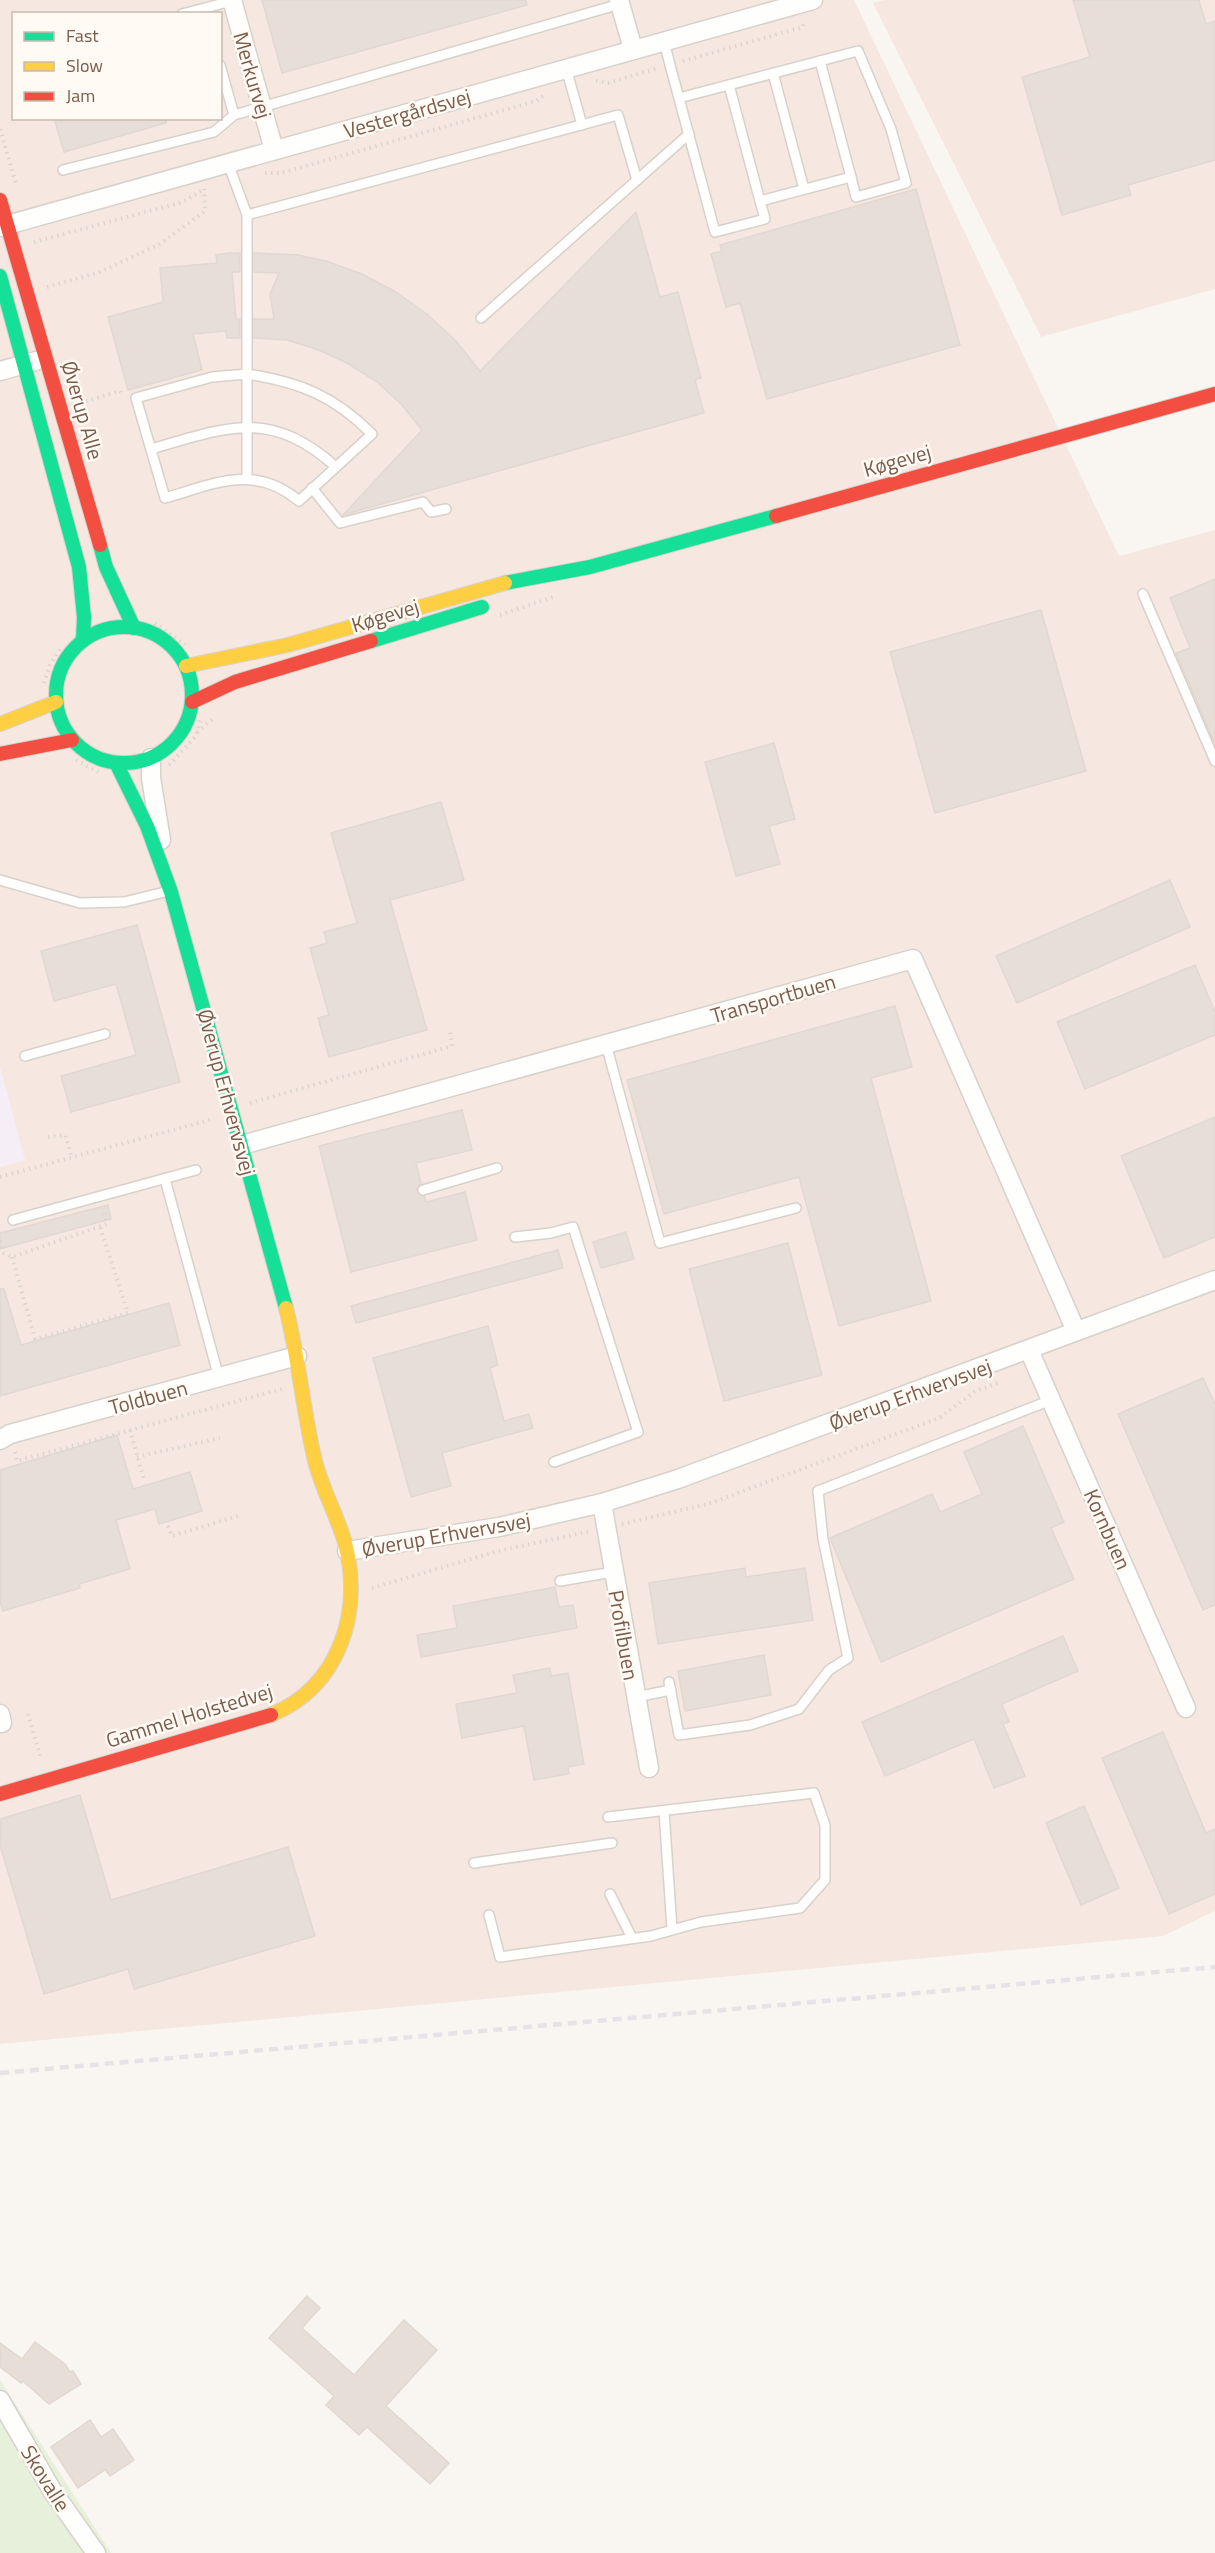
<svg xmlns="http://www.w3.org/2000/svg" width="1215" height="2553" font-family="'Titillium Web',sans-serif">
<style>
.commercial{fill:#f6e8e1;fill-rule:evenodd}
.education{fill:#f6eef6}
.green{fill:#e7f0db}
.building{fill:#e6ded7;stroke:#e2d8d2;stroke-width:1.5}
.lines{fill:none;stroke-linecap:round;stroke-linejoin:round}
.lane-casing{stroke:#d7d1cb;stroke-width:12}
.street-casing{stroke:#d7d1cb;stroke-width:21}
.fast-casing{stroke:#d9d2cb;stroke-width:16}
.slow-casing{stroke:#d9d2cb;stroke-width:16}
.jam-casing{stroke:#d9d2cb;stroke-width:16}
.path{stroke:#dcd5d0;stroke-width:4;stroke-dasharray:1.5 4.5;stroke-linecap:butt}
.lane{stroke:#fefefd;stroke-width:9}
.street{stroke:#fefefd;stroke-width:18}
.fast{stroke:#16e098;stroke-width:14}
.slow{stroke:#ffcf43;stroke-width:14}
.jam{stroke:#f24e42;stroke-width:14}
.rail{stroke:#e6e3e7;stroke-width:4.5;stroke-dasharray:9 6;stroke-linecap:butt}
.labels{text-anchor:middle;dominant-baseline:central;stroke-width:5;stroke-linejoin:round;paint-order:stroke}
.street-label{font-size:21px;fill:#7a5c4d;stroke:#fffaf3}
</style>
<rect width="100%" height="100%" fill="#f9f5f0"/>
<g class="commercial">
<path d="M0 0H854L1119 556 1215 530V1911L1163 1936 0 2044ZM14 14H220V118H14Z"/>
<polygon points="885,0 1215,0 1215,289 1041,337 873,3"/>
</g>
<polygon class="education" points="0,1067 25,1160 0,1167"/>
<polygon class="green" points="0,2380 111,2553 0,2553"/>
<g class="building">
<polygon points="262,0 526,0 527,5 282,73"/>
<polygon points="1073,0 1199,0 1206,24 1215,21 1215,160 1128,185 1131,195 1062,215 1022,77 1090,57"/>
<polygon points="54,118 166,118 166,123 64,152"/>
<polygon points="916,189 960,345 767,399 740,303 726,307 711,254 722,251 720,245"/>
<polygon points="636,212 660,297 678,292 701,378 695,380 704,413 343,515 422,430 401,404 377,382 349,364 319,350 287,340 254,338 254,319 274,319 270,294 279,273 254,272 254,253 298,255 326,261 362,274 396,292 428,315 456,341 480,371"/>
<polygon points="230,253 240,253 240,272 232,272 236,319 240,319 240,338 227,338 226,331 193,334 202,370 128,390 108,317 163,302 160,268 217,263 216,255"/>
<polygon points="1215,579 1215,744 1176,653 1190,648 1170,598"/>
<polygon points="1041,610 1086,771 935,813 890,652"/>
<polygon points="774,743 795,819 769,826 780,864 736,876 705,762"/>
<polygon points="441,802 464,880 390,900 427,1030 329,1057 318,1018 329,1015 310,948 327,943 324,932 357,923 331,833"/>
<polygon points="1170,880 1190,927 1017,1003 996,956"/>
<polygon points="137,925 180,1082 71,1112 61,1076 136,1055 116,984 54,1001 41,951"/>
<polygon points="1195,965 1215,1012 1215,1035 1085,1089 1057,1022"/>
<polygon points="895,1006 912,1067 871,1078 931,1301 839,1326 799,1177 664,1214 627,1080"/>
<polygon points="462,1110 472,1150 416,1163 421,1183 416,1191 425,1197 426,1202 465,1192 477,1240 351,1272 319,1146"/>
<polygon points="1215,1117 1215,1237 1164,1258 1121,1156"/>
<polygon points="108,1205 111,1219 0,1249 0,1233"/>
<polygon points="626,1232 634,1259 601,1268 593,1242"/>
<polygon points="788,1243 822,1375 724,1401 689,1269"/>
<polygon points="558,1250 563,1268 356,1323 351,1306"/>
<polygon points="0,1289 4,1289 21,1345 169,1303 180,1345 0,1396"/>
<polygon points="488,1326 498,1365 490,1368 504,1421 529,1414 533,1428 442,1453 451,1486 411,1497 373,1358"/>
<polygon points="1203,1378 1215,1404 1215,1605 1203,1610 1118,1414"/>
<polygon points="1023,1426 1064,1522 1051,1528 1074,1579 881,1662 830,1538 932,1494 940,1512 982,1494 964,1452"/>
<polygon points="117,1435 133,1489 190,1472 202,1511 159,1524 155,1509 116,1520 130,1569 79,1584 80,1588 3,1611 0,1602 0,1470"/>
<polygon points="745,1568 746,1577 805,1568 813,1620 658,1644 649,1583"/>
<polygon points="555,1587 559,1607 573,1605 577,1628 421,1657 417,1635 457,1628 453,1606"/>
<polygon points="1063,1636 1078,1671 1002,1704 1009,1722 1003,1724 1025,1776 994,1788 974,1739 885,1776 862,1722"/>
<polygon points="764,1655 771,1695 685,1711 678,1671"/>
<polygon points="550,1668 551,1676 568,1673 584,1764 568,1767 569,1774 534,1780 524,1726 462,1738 456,1704 517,1693 513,1675"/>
<polygon points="1163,1732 1206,1833 1215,1829 1215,1894 1169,1914 1102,1758"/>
<polygon points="80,1795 111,1900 288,1847 315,1936 134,1989 128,1969 44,1994 0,1845 0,1819"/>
<polygon points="1084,1806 1119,1888 1081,1905 1046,1823"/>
<polygon points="307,2296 320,2308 302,2328 354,2375 404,2320 437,2350 386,2406 449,2463 430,2484 367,2427 359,2435 326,2405 334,2396 269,2338"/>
<polygon points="35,2342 65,2364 70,2372 73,2371 81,2384 49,2404 23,2381 21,2383 0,2367 0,2343 22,2359"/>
<polygon points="90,2420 101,2437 113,2429 134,2460 110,2476 105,2470 78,2488 51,2447"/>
</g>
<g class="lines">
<defs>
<g id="lane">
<polyline points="182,14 232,1"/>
<polyline points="664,41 670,65 715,232 765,219 760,201 851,177 856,197 906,183 891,129 858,51 679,98"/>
<polyline points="820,61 851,177"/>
<polyline points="220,65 234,115"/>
<polyline points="566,68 582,125"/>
<polyline points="773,73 804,189"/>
<polyline points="729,85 760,201"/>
<polyline points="228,163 247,215 618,115 637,180"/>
<polyline points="63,170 214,132 234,115 620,4"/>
<polyline points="247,215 247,478"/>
<polyline points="481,318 689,134"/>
<path d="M247 374C300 382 334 396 372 434L299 501C254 463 214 484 165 498L136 398 212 377Z"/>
<path d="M151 449C227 427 270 408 336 467"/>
<polyline points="312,488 340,523 423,502 431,512 446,509"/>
<polyline points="1143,594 1215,761"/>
<polyline points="0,880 80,903 124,902 169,891"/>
<polyline points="606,1044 660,1243 796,1208"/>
<polyline points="25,1056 105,1034"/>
<polyline points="165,1179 219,1378"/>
<polyline points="423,1190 497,1168"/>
<polyline points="13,1220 196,1170"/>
<polyline points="515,1237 551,1233 573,1227 638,1432 554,1462"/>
<polyline points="560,1581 613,1572"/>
<polyline points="669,1682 679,1735 750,1725 799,1709 829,1670 848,1658 823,1539 818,1491 1051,1400"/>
<polyline points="636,1697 671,1690"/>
<polyline points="664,1811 672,1929"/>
<polyline points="474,1863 612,1843"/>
<polyline points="610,1894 632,1938"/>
<polyline points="489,1915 500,1957 651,1936 701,1922 800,1908 825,1880 825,1825 814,1793 608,1817"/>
</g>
<g id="street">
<polyline points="232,0 274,150"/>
<polyline points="619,0 633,49"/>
<polyline points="0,227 813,0"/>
<polyline points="0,371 36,361"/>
<polyline points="151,758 151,778 161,840"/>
<polyline points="242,1145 913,959 1076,1331"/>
<polyline points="1029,1350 1186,1708"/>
<polyline points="0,1440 10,1434 297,1356"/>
<polyline points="602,1503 649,1768"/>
<polyline points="347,1551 499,1527 602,1503 678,1479 1215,1280"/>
<polyline points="0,1714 2,1723"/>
<polyline points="0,2400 53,2492 96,2553"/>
</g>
<g id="fast">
<polyline points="0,276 79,567 84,617 83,640"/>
<polyline points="100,545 106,567 134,628"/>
<polyline points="505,583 590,567 776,516"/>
<circle cx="124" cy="695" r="68"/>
<polyline points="371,641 482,607"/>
<polyline points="116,763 147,826 171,892 286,1308"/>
</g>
<g id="slow">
<polyline points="186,666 288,645 505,583"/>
<polyline points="0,724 56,702"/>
<path d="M271 1715C340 1686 363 1612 345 1543 337 1515 322 1489 315 1461 303 1411 299 1359 286 1308"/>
</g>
<g id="jam">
<polyline points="0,200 100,545"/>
<polyline points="776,516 1215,394"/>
<polyline points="192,702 235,682 371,641"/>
<polyline points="0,754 72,740"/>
<polyline points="0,1794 271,1715"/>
</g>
</defs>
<use href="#lane" class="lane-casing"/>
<use href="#street" class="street-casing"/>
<use href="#fast" class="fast-casing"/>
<use href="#slow" class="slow-casing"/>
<use href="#jam" class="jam-casing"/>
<g class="path">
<polyline points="683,61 803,27 805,21"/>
<polyline points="596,81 608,83 658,68"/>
<polyline points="0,129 16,184"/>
<polyline points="265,173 281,173 536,101 546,94"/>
<polyline points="34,242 183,202 201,191"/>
<polyline points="47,287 100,272 160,244 205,211 204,189"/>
<polyline points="80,403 120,391 122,396"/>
<polyline points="500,615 556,596"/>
<polyline points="155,623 185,645"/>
<polyline points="44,683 50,665 62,647"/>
<polyline points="197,732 215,717"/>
<polyline points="76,760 98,772"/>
<polyline points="169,765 196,736 200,720"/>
<polyline points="250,1103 452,1046 450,1029"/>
<polyline points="48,1137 65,1135 72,1158"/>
<polyline points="0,1177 213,1119"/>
<polyline points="0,1241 4,1253 12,1257 107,1224 104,1208"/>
<polyline points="12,1257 35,1339 128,1313 100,1227"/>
<polyline points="130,1430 144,1480"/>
<polyline points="15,1452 17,1461 282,1389"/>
<polyline points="137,1457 220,1438"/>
<polyline points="622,1524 708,1504 939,1418 974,1392 1000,1382"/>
<polyline points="168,1526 172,1536 241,1515"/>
<polyline points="372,1588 498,1551 591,1531"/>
<polyline points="28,1714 41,1759"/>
</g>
<use href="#lane" class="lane"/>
<use href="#street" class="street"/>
<use href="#fast" class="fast"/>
<use href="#slow" class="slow"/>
<use href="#jam" class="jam"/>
<polyline class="rail" points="0,2073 1215,1967"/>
</g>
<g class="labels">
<g class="street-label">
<text transform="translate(253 75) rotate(74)">Merkurvej</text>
<text transform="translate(407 113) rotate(-16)">Vestergårdsvej</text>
<text transform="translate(83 410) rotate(74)">Øverup Alle</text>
<text transform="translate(897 460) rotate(-16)">Køgevej</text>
<text transform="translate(385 615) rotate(-17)">Køgevej</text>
<text transform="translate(773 998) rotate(-16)">Transportbuen</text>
<text transform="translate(227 1092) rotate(75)">Øverup Erhvervsvej</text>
<text transform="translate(910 1394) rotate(-20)">Øverup Erhvervsvej</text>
<text transform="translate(148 1397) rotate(-15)">Toldbuen</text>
<text transform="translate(1108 1529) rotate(66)">Kornbuen</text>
<text transform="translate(446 1534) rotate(-10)">Øverup Erhvervsvej</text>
<text transform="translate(624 1635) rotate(80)">Profilbuen</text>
<text transform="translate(189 1715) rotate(-17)">Gammel Holstedvej</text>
<text transform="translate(46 2478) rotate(58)">Skovalle</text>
</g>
</g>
<rect x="12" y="12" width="210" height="108" fill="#fffaf3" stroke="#cabbb1" stroke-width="1.5"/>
<rect x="24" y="32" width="30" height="9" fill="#16e098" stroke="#cabbb1" stroke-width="1.5"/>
<text x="66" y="42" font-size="18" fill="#7a5c4d">Fast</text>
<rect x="24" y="62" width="30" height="9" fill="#ffcf43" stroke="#cabbb1" stroke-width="1.5"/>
<text x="66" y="72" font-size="18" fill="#7a5c4d">Slow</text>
<rect x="24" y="92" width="30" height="9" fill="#f24e42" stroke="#cabbb1" stroke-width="1.5"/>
<text x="66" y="102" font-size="18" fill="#7a5c4d">Jam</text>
</svg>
